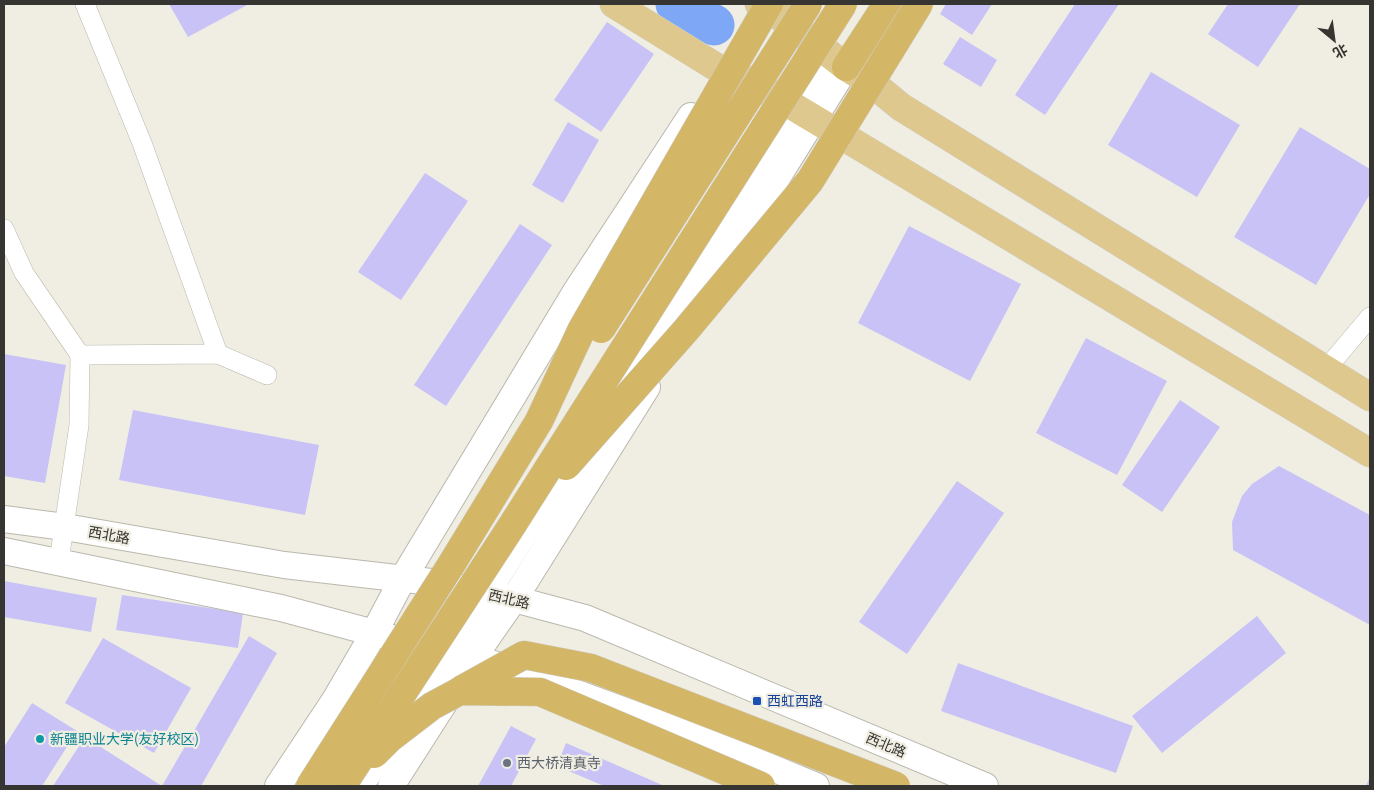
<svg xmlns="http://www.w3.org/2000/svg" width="1374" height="790" font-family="Ubuntu,'Noto Sans SC',sans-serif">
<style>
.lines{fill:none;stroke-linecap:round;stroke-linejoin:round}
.river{stroke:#7ea8f6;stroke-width:41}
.building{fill:#c8c2f7}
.minor-casing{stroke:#bab8ad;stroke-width:20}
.secondary-casing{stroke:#bab8ad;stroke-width:28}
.primary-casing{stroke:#cfcfce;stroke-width:29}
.trunk-casing{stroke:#cfcfce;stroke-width:29}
.minor{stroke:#fff;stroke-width:19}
.secondary{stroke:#fff;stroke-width:26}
.primary{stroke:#dfc88d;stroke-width:28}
.trunk{stroke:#d4b667;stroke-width:28}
.trunk-bridge-casing{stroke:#cfcfce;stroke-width:29;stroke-linecap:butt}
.trunk-bridge{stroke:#d4b667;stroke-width:28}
.transit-dot{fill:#1a4fb4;stroke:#f0eee2;stroke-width:2}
.culture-dot{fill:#0f9aa8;stroke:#f0eee2;stroke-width:2}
.worship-dot{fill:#6b7280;stroke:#f0eee2;stroke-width:2}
.labels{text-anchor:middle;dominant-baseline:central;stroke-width:4.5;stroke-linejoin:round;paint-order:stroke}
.street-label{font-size:14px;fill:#363531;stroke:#f0eee2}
.transit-label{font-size:14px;fill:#164399;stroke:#f0eee2;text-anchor:start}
.culture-label{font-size:14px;fill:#0d838f;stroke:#f0eee2;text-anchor:start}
.worship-label{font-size:14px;fill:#5b616d;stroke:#f0eee2;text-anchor:start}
</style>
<rect width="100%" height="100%" fill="#f0eee2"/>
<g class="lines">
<polyline class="river" points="676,4 714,25"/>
</g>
<g class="building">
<polygon points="169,4 249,4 188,37"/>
<polygon points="946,4 992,4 972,35 940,14"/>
<polygon points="1075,4 1119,4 1045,115 1015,95"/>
<polygon points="1228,4 1300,4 1258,67 1208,34"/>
<polygon points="607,22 654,54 601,132 554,100"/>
<polygon points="960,37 997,60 981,87 943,64"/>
<polygon points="1151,72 1240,125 1197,197 1108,145"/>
<polygon points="568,122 599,140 563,203 532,185"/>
<polygon points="1300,127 1370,169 1370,194 1316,285 1234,237"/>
<polygon points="425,173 468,201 401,300 358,272"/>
<polygon points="520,224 552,245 446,406 414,385"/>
<polygon points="909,226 1021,284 970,381 858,323"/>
<polygon points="1086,338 1167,381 1117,475 1036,433"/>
<polygon points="4,354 66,365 45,483 4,476"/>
<polygon points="1180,400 1220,427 1162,512 1122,485"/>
<polygon points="133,410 319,445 305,515 119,480"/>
<polygon points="1279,466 1370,515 1370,625 1233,550 1232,522 1242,496 1252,484"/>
<polygon points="957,481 1004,513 907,654 859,622"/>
<polygon points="4,581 97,598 91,632 4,617"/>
<polygon points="122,595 243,613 238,648 116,630"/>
<polygon points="1257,616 1286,653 1162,753 1132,716"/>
<polygon points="249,636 277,653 201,786 162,786"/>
<polygon points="103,638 191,688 154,753 65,703"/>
<polygon points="958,663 1133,726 1116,773 941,711"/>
<polygon points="32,703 77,731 42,786 4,786 4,747"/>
<polygon points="511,726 536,739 511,786 478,786"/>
<polygon points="85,737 162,786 53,786"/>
<polygon points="566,743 662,785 661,786 604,786 557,766"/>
<polygon points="1370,776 1370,786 1366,786"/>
</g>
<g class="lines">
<defs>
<g id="minor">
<polyline points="85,4 142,143 218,354"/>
<polyline points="4,229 24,273 80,355 79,425 59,561"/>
<polyline points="80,355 218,354 267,375"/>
<polyline points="1326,369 1370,317"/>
</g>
<g id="secondary">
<polyline points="706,292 846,67"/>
<polyline points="610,402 693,280 828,53"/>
<polyline points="4,519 65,527 284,565 431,582 514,599 585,618 985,786"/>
<polyline points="4,551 281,608 389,637"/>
<polyline points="487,662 519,672 710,742 816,786"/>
<polyline points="278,786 335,700 374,633 402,580 575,293 691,116"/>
<polyline points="360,786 449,652 580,447"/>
<polyline points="391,786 473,658 514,599 647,387"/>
</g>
<g id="primary">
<polyline points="614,4 721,70 747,80 796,108 1370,453"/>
<polyline points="759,4 784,19 846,67 873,84 901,107 1370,397"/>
</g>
<polyline id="trunk" points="846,67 887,4"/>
</defs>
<use href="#minor" class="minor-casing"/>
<use href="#secondary" class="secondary-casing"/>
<use href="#primary" class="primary-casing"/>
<use href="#trunk" class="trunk-casing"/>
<use href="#minor" class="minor"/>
<use href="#secondary" class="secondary"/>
<use href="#primary" class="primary"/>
<use href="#trunk" class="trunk"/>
<defs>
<g id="trunk-bridge">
<polyline points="601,329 808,4"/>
<polyline points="566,466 686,330 810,181 919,4"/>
<polyline points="461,690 524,655 591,668 896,786"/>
<polyline points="374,754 389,739 432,706 460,691 540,692 761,786"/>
<polyline points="310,786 451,565 539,421 582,329 769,4"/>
<polyline points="342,786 511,527 843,4"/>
</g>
</defs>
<use href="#trunk-bridge" class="trunk-bridge-casing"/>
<use href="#trunk-bridge" class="trunk-bridge"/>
</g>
<rect class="transit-dot" x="752" y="696" width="10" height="10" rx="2.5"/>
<circle class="culture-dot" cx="40" cy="739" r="5"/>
<circle class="worship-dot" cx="507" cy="763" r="5"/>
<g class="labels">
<g class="street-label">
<text transform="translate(109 535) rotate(10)">西北路</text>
<text transform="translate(509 599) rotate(13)">西北路</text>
<text transform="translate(886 745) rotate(23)">西北路</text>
</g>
<g class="transit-label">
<text x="767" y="701">西虹西路</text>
</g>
<g class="culture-label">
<text x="50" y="739">新疆职业大学(友好校区)</text>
</g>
<g class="worship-label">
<text x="517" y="763">西大桥清真寺</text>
</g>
</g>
<rect width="1374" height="790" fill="none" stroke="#363531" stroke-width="10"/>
<g transform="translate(1334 40) rotate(151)" stroke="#f0eee2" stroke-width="4" paint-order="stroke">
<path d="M0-4L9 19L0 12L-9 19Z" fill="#363531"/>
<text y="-8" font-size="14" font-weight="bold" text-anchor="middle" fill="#363531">北</text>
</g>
</svg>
